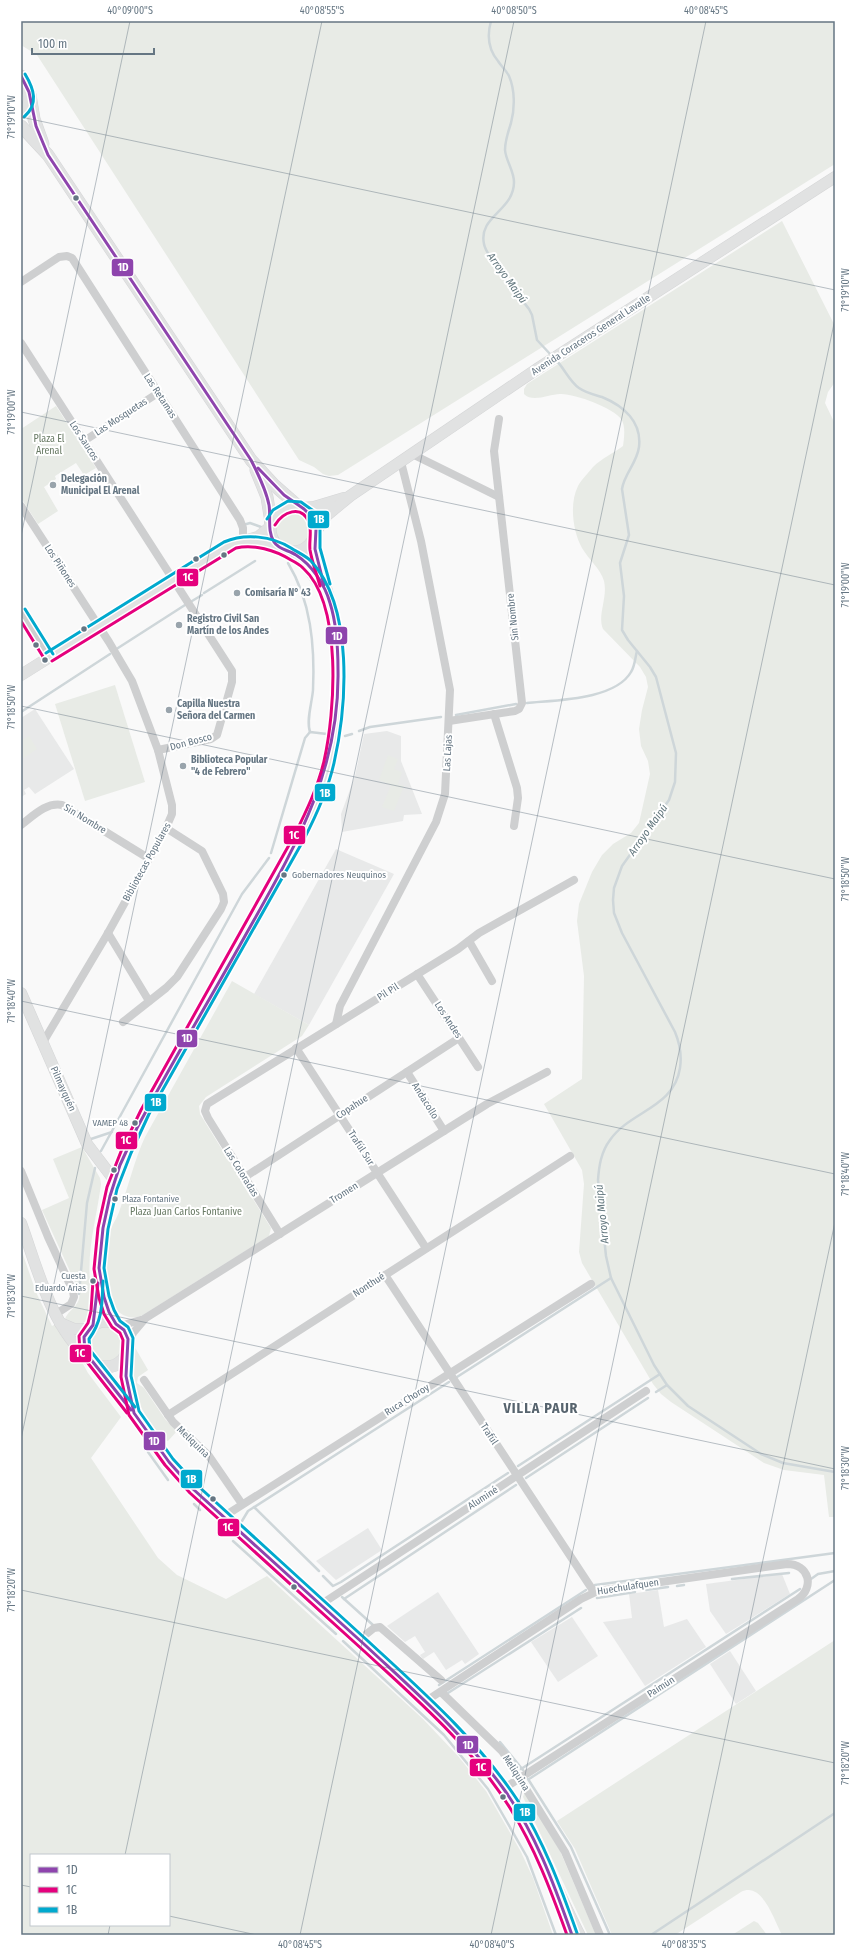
<svg xmlns="http://www.w3.org/2000/svg" width="856" height="1956" font-family="'Fira Sans Condensed',sans-serif">
<style>
.built{fill:#e8e9e9}
.green{fill:#e8ebe6;fill-rule:evenodd}
.lines{fill:none;stroke-linecap:round;stroke-linejoin:round}
.stream{stroke:#ced6d9;stroke-width:2.5}
.secondary-casing{stroke:#d5d6d7;stroke-width:12}
.primary-casing{stroke:#d5d6d7;stroke-width:13}
.street{stroke:#cecfd0;stroke-width:8}
.secondary{stroke:#e1e2e2;stroke-width:11}
.primary{stroke:#e1e2e2;stroke-width:12}
.bus-1-casing{stroke:#fff;stroke-width:6}
.bus-2-casing{stroke:#fff;stroke-width:6}
.bus-3-casing{stroke:#fff;stroke-width:6}
.bus-1{stroke:#8e44ad;stroke-width:3}
.bus-2{stroke:#e5007d;stroke-width:3}
.bus-3{stroke:#00a9ce;stroke-width:3}
.ticks{fill:none;stroke:#657683;stroke-width:1;stroke-opacity:0.45}
.bus-dot{fill:#657683;stroke:#fff;stroke-width:1.5}
.poi-dot{fill:#99a4ac;stroke:#fff;stroke-width:1.5}
.labels{text-anchor:middle;dominant-baseline:central;stroke-width:4;stroke-linejoin:round;paint-order:stroke}
.bus-label{font-size:9px;fill:#657683;stroke:#fff;text-anchor:start}
.street-label{font-size:10px;fill:#657683;stroke:#fff}
.park-label{font-size:10px;fill:#687a64;stroke:#fff}
.poi-label{font-size:10px;font-weight:bold;fill:#657683;stroke:#fff;text-anchor:start}
.water-label{font-size:11px;font-style:italic;fill:#60757c;stroke:#fff}
.district-label{font-size:14px;font-weight:bold;letter-spacing:1px;fill:#57646e;stroke:#fff}
.line-badge{stroke:#fff;stroke-width:1.5}
.badge-label{font-size:11px;text-anchor:middle;font-weight:bold;fill:#fff}
.neatline{fill:none;stroke:#657683;stroke-width:1.5}
.ticks-label{font-size:10px;text-anchor:middle;fill:#657683}
</style>
<rect width="100%" height="100%" fill="#f9f9f9"/>
<g class="built">
<polygon points="35,709 74,769 35,794 29,787 24,790 26,794 21,797 21,718"/>
<polygon points="387,731 401,736 401,761 422,814 404,815 403,821 342,832 341,814 355,776 364,734"/>
<polygon points="336,849 394,874 309,1025 254,994"/>
<polygon points="368,1528 382,1550 336,1580 316,1561"/>
<polygon points="782,1574 790,1594 726,1634 710,1611 706,1584"/>
<polygon points="658,1590 664,1627 687,1619 706,1647 645,1686 603,1622 632,1618 629,1594"/>
<polygon points="438,1592 479,1654 465,1664 462,1660 446,1670 434,1652 423,1659 420,1655 425,1652 415,1636 405,1642 387,1626"/>
<polygon points="572,1617 598,1656 558,1682 531,1642"/>
<polygon points="730,1651 756,1691 736,1704 710,1664"/>
</g>
<g class="green">
<polygon points="21,21 835,21 835,164 338,475 329,476 323,474 314,467 299,460 37,55 21,45"/>
<path d="M782 221 835 326V382L828 392 825 403 835 424V1517H829L824 1475 784 1470 764 1463 671 1402 661 1394 653 1384 582 1263 579 1252 584 1184 582 1170 544 1104 582 1079 584 976 577 921 579 904 592 872 602 855 613 844 631 833 639 823 650 774 648 761 641 746 639 729 642 710 648 687 646 677 640 667 603 629C597 615 608 598 604 581 600 568 589 560 582 548 573 532 569 504 578 486 581 480 589 472 593 467 602 458 614 453 623 446 624 438 626 426 621 419 614 408 573 393 560 394 549 394 533 403 524 394V389L527 384Z"/>
<polygon points="56,406 96,468 84,475 76,463 55,476 56,479 44,487 58,511 38,524 21,498 21,429"/>
<circle cx="293" cy="529" r="17"/>
<polygon points="115,685 145,782 85,801 55,704"/>
<polygon points="29,736 37,749 21,760 21,741"/>
<polygon points="388,755 398,759 394,769 402,772 398,784 404,786 394,811 382,807 391,785 379,780"/>
<path d="M232 981 309 1025 302 1036 206 1097 199 1106 200 1114 271 1228 269 1236 143 1315C135 1319 127 1318 120 1313 101 1300 105 1252 110 1232 112 1224 118 1217 120 1209 129 1185 134 1161 145 1137Z"/>
<path d="M82 1147 100 1178 101 1184C97 1216 87 1248 90 1281 91 1293 94 1306 88 1318 83 1327 72 1325 65 1319 69 1308 82 1306 79 1291L42 1210 69 1198 53 1159Z"/>
<path d="M21 1249 36 1292 52 1326 60 1322 88 1373 121 1417 91 1458 158 1558 177 1575 226 1599 267 1576 423 1719 458 1756 486 1791 521 1852 533 1878 553 1935H21ZM31 1855H169V1925H31Z"/>
<circle cx="106" cy="1344" r="17"/>
<path d="M133 1344 148 1370 138 1377 137 1383 144 1388 165 1419 177 1431 168 1441 162 1439C135 1401 129 1392 133 1344Z"/>
<path d="M835 1640V1935H782C774 1920 762 1881 741 1892L675 1935H612L575 1849 557 1821Z"/>
<polygon points="524,1794 526,1794 560,1851 596,1935 588,1935 523,1797"/>
<polygon points="754,1921 758,1923 767,1935 732,1935"/>
</g>
<g class="lines">
<g class="stream">
<path d="M491 21C487 35 488 49 498 61 501 66 506 70 509 76 515 90 515 108 511 123 508 132 505 141 505 150 506 161 514 171 514 182 514 211 478 216 484 244 486 257 519 296 529 309L532 315 537 340 551 355"/>
<path d="M556 360C564 368 570 382 579 388 586 393 595 395 602 397 624 406 642 422 639 447 637 463 624 474 622 489L629 535 620 563 624 596 622 630 628 640 650 667 656 677 676 753 675 782 669 800 622 866 614 888 613 900 614 913 622 933 675 1032C680 1044 682 1055 680 1068 674 1108 630 1111 610 1140 601 1152 599 1166 598 1180L606 1256 611 1278 654 1365 667 1385 688 1406 761 1454 783 1463 835 1472"/>
<polyline points="243,525 250,523 261,527"/>
<path d="M288 563C311 601 315 646 313 690 312 703 306 720 310 732"/>
<polyline points="204,593 255,561"/>
<polyline points="192,601 202,595"/>
<polyline points="118,648 185,605"/>
<path d="M527 703C555 700 615 700 631 672 635 666 635 658 637 651"/>
<polyline points="21,712 110,654"/>
<polyline points="456,715 516,704"/>
<polyline points="359,731 370,727 441,717"/>
<polyline points="345,736 352,734"/>
<polyline points="271,853 305,738 310,732 327,734"/>
<polyline points="88,1140 112,1132"/>
<polyline points="101,1151 242,894 269,858"/>
<polyline points="79,1294 87,1203 95,1168"/>
<polyline points="457,1377 611,1278"/>
<polyline points="656,1392 667,1385"/>
<polyline points="148,1452 168,1480"/>
<polyline points="518,1466 660,1374"/>
<polyline points="526,1478 648,1398"/>
<polyline points="194,1504 200,1510"/>
<polyline points="254,1507 319,1571"/>
<polyline points="242,1521 248,1511 449,1382"/>
<polyline points="233,1541 336,1634"/>
<polyline points="323,1576 333,1586 341,1582 508,1473"/>
<polyline points="732,1579 789,1573"/>
<polyline points="811,1579 818,1574 835,1571"/>
<polyline points="595,1585 835,1553"/>
<polyline points="677,1586 684,1585"/>
<polyline points="646,1590 668,1587"/>
<polyline points="342,1597 373,1625"/>
<polyline points="597,1598 635,1592"/>
<polyline points="344,1599 516,1485"/>
<polyline points="343,1641 444,1735 488,1789 527,1857 556,1935"/>
<polyline points="439,1685 586,1590"/>
<polyline points="448,1693 581,1608"/>
<polyline points="500,1742 523,1770"/>
<polyline points="521,1769 800,1589"/>
<polyline points="528,1779 571,1847 610,1935"/>
<polyline points="529,1779 835,1580"/>
<polyline points="651,1935 835,1813"/>
</g>
<defs>
<g id="secondary">
<polyline points="303,508 314,507 344,498"/>
<polyline points="315,533 327,515 350,496 540,367 835,177"/>
<polyline points="247,541 281,548"/>
<polyline points="21,675 227,546 258,537 270,527"/>
<polyline points="21,993 87,1144 115,1181"/>
<path d="M21 1223C38 1270 51 1327 90 1360"/>
<polyline points="60,1323 74,1329 89,1329"/>
</g>
<g id="primary">
<path d="M21 76C28 88 36 103 21 113"/>
<polyline points="30,95 34,119 43,144"/>
<polyline points="21,126 48,155 251,460 274,485 299,507"/>
<polyline points="256,470 267,497 271,522"/>
<circle cx="293" cy="529" r="23"/>
<polyline points="290,552 306,564 320,584"/>
<polyline points="102,1286 106,1304 116,1324"/>
<circle cx="106" cy="1344" r="23"/>
<path d="M93 1325C100 1299 97 1271 101 1244 107 1197 123 1154 145 1112L297 841C334 768 347 699 333 618 328 591 317 565 314 538"/>
<polyline points="127,1353 126,1376 133,1408"/>
<path d="M94 1363C129 1400 153 1445 187 1483 246 1541 309 1596 371 1651 419 1694 467 1736 504 1789 535 1834 554 1886 579 1935"/>
</g>
</defs>
<use href="#secondary" class="secondary-casing"/>
<use href="#primary" class="primary-casing"/>
<g class="street">
<polyline points="21,282 59,257 67,256 72,258 240,520 243,528 243,541"/>
<polyline points="21,343 232,671 232,682 217,735 211,739 158,750"/>
<polyline points="84,441 158,393"/>
<polyline points="412,454 499,497"/>
<polyline points="21,506 109,642 132,681 158,750 172,805 172,814 166,828 108,933 42,1044"/>
<polyline points="21,612 49,657"/>
<polyline points="494,714 517,788 518,798 514,826"/>
<polyline points="449,721 515,711 519,709 522,703 494,451 499,419"/>
<path d="M21 825C33 816 46 802 62 805L148 858"/>
<polyline points="108,933 149,1001"/>
<polyline points="469,941 492,981"/>
<polyline points="417,974 478,1067"/>
<polyline points="123,1022 166,988 177,977 221,909 224,902 223,894 202,851 166,828"/>
<polyline points="336,1024 340,1006 436,822 445,794 450,690 421,541 401,462"/>
<polyline points="296,1048 426,1248"/>
<polyline points="407,1072 444,1131"/>
<polyline points="21,1171 48,1237 73,1291 74,1297 71,1304 56,1314"/>
<polyline points="245,1177 459,1038"/>
<polyline points="280,1234 208,1118 205,1111 207,1104 458,949 479,933 574,880"/>
<polyline points="385,1275 594,1592"/>
<polyline points="120,1326 144,1319 487,1104 547,1072"/>
<polyline points="129,1344 133,1333 144,1320"/>
<polyline points="144,1380 173,1422 209,1456 242,1504"/>
<polyline points="168,1415 570,1156"/>
<polyline points="223,1517 591,1284"/>
<polyline points="320,1605 646,1391"/>
<polyline points="359,1640 374,1628 380,1627 441,1680"/>
<polyline points="441,1692 502,1751 510,1763 565,1852 600,1935"/>
<path d="M426 1701 581 1599 598 1591 787 1564C809 1564 815 1587 798 1599L503 1789"/>
</g>
<use href="#secondary" class="secondary"/>
<use href="#primary" class="primary"/>
<defs>
<g id="bus-1">
<path d="M21 76 29 92 36 126 48 155 251 460C258 474 266 489 269 505 271 517 267 531 274 542 279 550 289 550 296 555 312 565 325 585 330 603 337 625 338 648 338 670 340 777 290 855 240 945 206 1006 170 1066 137 1128L120 1165 110 1196 103 1228 99 1268 104 1297 109 1312 116 1324 124 1330 128 1339 126 1376 134 1413 169 1462 193 1489C251 1541 308 1593 365 1645 413 1690 464 1734 503 1788 535 1832 554 1884 572 1935"/>
<polyline points="258,468 284,495 304,509 313,518 316,529 315,549 324,585"/>
<polyline points="98,1283 93,1325 84,1337 85,1352 131,1410"/>
</g>
<g id="bus-2">
<path d="M275 525C283 512 301 504 309 522 312 530 309 541 310 550 312 562 317 575 320 586"/>
<polyline points="21,621 45,660"/>
<path d="M52 661 236 548C254 544 275 550 291 560 295 562 300 565 303 568 343 604 335 713 324 761 318 787 306 812 294 836L141 1110 122 1149 107 1187 98 1228 94 1269 99 1298 104 1314 112 1327 120 1333 123 1340 121 1377 129 1415 165 1465 190 1493C248 1545 306 1598 364 1651 416 1699 473 1748 510 1808 535 1848 551 1891 567 1935"/>
<polyline points="93,1281 91,1311 88,1323 79,1336 80,1353 127,1413"/>
</g>
<g id="bus-3">
<path d="M24 117C39 104 34 89 25 74"/>
<polyline points="267,519 273,510 288,501 301,502 315,512 320,522 320,548 330,584"/>
<polyline points="25,609 53,654"/>
<path d="M46 653 224 542C245 533 272 536 291 548 297 552 306 556 311 561 354 608 347 705 334 763 328 790 316 816 303 841L149 1114 131 1153 117 1189 108 1229 104 1268 109 1296 114 1310 120 1321 128 1327 133 1338 131 1376 139 1411 173 1459 197 1485C254 1537 312 1590 369 1642 422 1691 478 1740 518 1801 544 1842 561 1888 577 1933"/>
<path d="M103 1281C102 1303 103 1320 89 1339L90 1350 135 1407"/>
</g>
</defs>
<use href="#bus-1" class="bus-1-casing"/>
<use href="#bus-2" class="bus-2-casing"/>
<use href="#bus-3" class="bus-3-casing"/>
<use href="#bus-1" class="bus-1"/>
<use href="#bus-2" class="bus-2"/>
<use href="#bus-3" class="bus-3"/>
</g>
<path class="ticks" d="M21 117 835 290M21 412 835 585M21 536 130 21M21 706 835 879M21 1001 835 1174M21 1296 835 1469M21 1439 322 21M21 1590 835 1763M125 1855 514 21M21 1885 31 1887M169 1916 257 1935M108 1935 110 1925M300 1935 706 21M491 1935 835 319M683 1935 835 1222"/>
<g class="bus-dot">
<circle cx="76" cy="198" r="3.5"/>
<circle cx="224" cy="555" r="3.5"/>
<circle cx="196" cy="559" r="3.5"/>
<circle cx="84" cy="629" r="3.5"/>
<circle cx="36" cy="645" r="3.5"/>
<circle cx="45" cy="660" r="3.5"/>
<circle cx="284" cy="875" r="3.5"/>
<circle cx="135" cy="1123" r="3.5"/>
<circle cx="114" cy="1170" r="3.5"/>
<circle cx="115" cy="1199" r="3.5"/>
<circle cx="93" cy="1281" r="3.5"/>
<circle cx="213" cy="1499" r="3.5"/>
<circle cx="294" cy="1587" r="3.5"/>
<circle cx="503" cy="1797" r="3.5"/>
</g>
<g class="poi-dot">
<circle cx="53" cy="485" r="4"/>
<circle cx="237" cy="593" r="4"/>
<circle cx="179" cy="625" r="4"/>
<circle cx="169" cy="710" r="4"/>
<circle cx="183" cy="766" r="4"/>
</g>
<g class="labels">
<g class="bus-label">
<text x="292" y="875">Gobernadores Neuquinos</text>
<text x="128" y="1123" text-anchor="end">VAMEP 48</text>
<text x="122" y="1199">Plaza Fontanive</text>
<text x="86" y="1276" text-anchor="end">Cuesta<tspan x="86" dy="12">Eduardo Arias</tspan></text>
</g>
<g class="street-label">
<text transform="translate(591 335) rotate(-33)">Avenida Coraceros General Lavalle</text>
<text transform="translate(160 396) rotate(57)">Las Retamas</text>
<text transform="translate(121 417) rotate(-33)">Las Mosquetas</text>
<text transform="translate(84 441) rotate(57)">Los Saucos</text>
<text transform="translate(60 566) rotate(57)">Los Piñones</text>
<text transform="translate(513 617) rotate(-96)">Sin Nombre</text>
<text transform="translate(191 742) rotate(-15)">Don Bosco</text>
<text transform="translate(448 753) rotate(-87)">Las Lajas</text>
<text transform="translate(85 819) rotate(31)">Sin Nombre</text>
<text transform="translate(147 862) rotate(-61)">Bibliotecas Populares</text>
<text transform="translate(388 992) rotate(-32)">Pil Pil</text>
<text transform="translate(448 1020) rotate(57)">Los Andes</text>
<text transform="translate(63 1089) rotate(66)">Pilmayquén</text>
<text transform="translate(425 1101) rotate(58)">Andacollo</text>
<text transform="translate(352 1107) rotate(-33)">Copahue</text>
<text transform="translate(361 1148) rotate(57)">Trafúl Sur</text>
<text transform="translate(241 1172) rotate(58)">Las Coloradas</text>
<text transform="translate(344 1193) rotate(-32)">Tromen</text>
<text transform="translate(369 1285) rotate(-33)">Nonthué</text>
<text transform="translate(407 1400) rotate(-32)">Ruca Choroy</text>
<text transform="translate(489 1434) rotate(57)">Trafúl</text>
<text transform="translate(193 1442) rotate(44)">Meliquina</text>
<text transform="translate(483 1498) rotate(-33)">Aluminé</text>
<text transform="translate(628 1587) rotate(-9)">Huechulafquen</text>
<text transform="translate(661 1687) rotate(-33)">Paimún</text>
<text transform="translate(516 1773) rotate(57)">Meliquina</text>
</g>
<g class="park-label">
<text x="49" y="439">Plaza El<tspan x="49" dy="12">Arenal</tspan></text>
<text x="186" y="1212">Plaza Juan Carlos Fontanive</text>
</g>
<g class="poi-label">
<text x="61" y="479">Delegación<tspan x="61" dy="12">Municipal El Arenal</tspan></text>
<text x="245" y="593">Comisaría N° 43</text>
<text x="187" y="619">Registro Civil San<tspan x="187" dy="12">Martín de los Andes</tspan></text>
<text x="177" y="704">Capilla Nuestra<tspan x="177" dy="12">Señora del Carmen</tspan></text>
<text x="191" y="760">Biblioteca Popular<tspan x="191" dy="12">"4 de Febrero"</tspan></text>
</g>
<g class="water-label">
<text transform="translate(507 278) rotate(54)">Arroyo Maipú</text>
<text transform="translate(648 830) rotate(-55)">Arroyo Maipú</text>
<text transform="translate(602 1214) rotate(-96)">Arroyo Maipú</text>
</g>
<g class="district-label">
<text x="541" y="1408">VILLA PAUR</text>
</g>
</g>
<g class="line-badge">
<rect x="111" y="258" width="23" height="19" rx="4" fill="#8e44ad"/>
<rect x="307" y="510" width="23" height="19" rx="4" fill="#00a9ce"/>
<rect x="176" y="568" width="23" height="19" rx="4" fill="#e5007d"/>
<rect x="325" y="626" width="23" height="19" rx="4" fill="#8e44ad"/>
<rect x="314" y="783" width="22" height="19" rx="4" fill="#00a9ce"/>
<rect x="283" y="825" width="23" height="20" rx="4" fill="#e5007d"/>
<rect x="176" y="1029" width="22" height="19" rx="4" fill="#8e44ad"/>
<rect x="144" y="1093" width="23" height="19" rx="4" fill="#00a9ce"/>
<rect x="115" y="1131" width="23" height="19" rx="4" fill="#e5007d"/>
<rect x="69" y="1344" width="23" height="19" rx="4" fill="#e5007d"/>
<rect x="143" y="1431" width="23" height="20" rx="4" fill="#8e44ad"/>
<rect x="180" y="1469" width="23" height="20" rx="4" fill="#00a9ce"/>
<rect x="217" y="1518" width="23" height="19" rx="4" fill="#e5007d"/>
<rect x="456" y="1735" width="23" height="19" rx="4" fill="#8e44ad"/>
<rect x="469" y="1758" width="23" height="19" rx="4" fill="#e5007d"/>
<rect x="513" y="1803" width="23" height="19" rx="4" fill="#00a9ce"/>
</g>
<g class="badge-label">
<text x="123" y="271">1D</text>
<text x="319" y="523">1B</text>
<text x="188" y="581">1C</text>
<text x="337" y="640">1D</text>
<text x="325" y="797">1B</text>
<text x="294" y="839">1C</text>
<text x="187" y="1042">1D</text>
<text x="156" y="1106">1B</text>
<text x="126" y="1144">1C</text>
<text x="80" y="1357">1C</text>
<text x="154" y="1445">1D</text>
<text x="191" y="1483">1B</text>
<text x="228" y="1531">1C</text>
<text x="468" y="1749">1D</text>
<text x="481" y="1771">1C</text>
<text x="525" y="1816">1B</text>
</g>
<rect width="856" height="1956" fill="none" stroke="#ffffff" stroke-width="44"/>
<rect x="30" y="1854" width="140" height="72" fill="#ffffff" stroke="#c1c8cd"/>
<rect x="38" y="1867" width="20" height="6" fill="#8e44ad" stroke="#c1c8cd"/>
<text x="66" y="1874" font-size="12" fill="#657683">1D</text>
<rect x="38" y="1887" width="20" height="6" fill="#e5007d" stroke="#c1c8cd"/>
<text x="66" y="1894" font-size="12" fill="#657683">1C</text>
<rect x="38" y="1907" width="20" height="6" fill="#00a9ce" stroke="#c1c8cd"/>
<text x="66" y="1914" font-size="12" fill="#657683">1B</text>
<path d="M32 48v6h122v-6" fill="none" stroke="#657683" stroke-width="2"/>
<text x="38" y="48" font-size="12" fill="#657683" stroke="#ffffff" stroke-width="3" paint-order="stroke">100 m</text>
<rect x="22" y="22" width="812" height="1912" class="neatline"/>
<g class="ticks-label">
<text x="130" y="14">40°09'00"S</text>
<text x="322" y="14">40°08'55"S</text>
<text x="514" y="14">40°08'50"S</text>
<text x="706" y="14">40°08'45"S</text>
<text transform="translate(11 117) rotate(-90)" y="4">71°19'10"W</text>
<text transform="translate(845 290) rotate(-90)" y="4">71°19'10"W</text>
<text transform="translate(11 412) rotate(-90)" y="4">71°19'00"W</text>
<text transform="translate(845 585) rotate(-90)" y="4">71°19'00"W</text>
<text transform="translate(11 707) rotate(-90)" y="4">71°18'50"W</text>
<text transform="translate(845 879) rotate(-90)" y="4">71°18'50"W</text>
<text transform="translate(11 1001) rotate(-90)" y="4">71°18'40"W</text>
<text transform="translate(845 1174) rotate(-90)" y="4">71°18'40"W</text>
<text transform="translate(11 1296) rotate(-90)" y="4">71°18'30"W</text>
<text transform="translate(845 1468) rotate(-90)" y="4">71°18'30"W</text>
<text transform="translate(11 1590) rotate(-90)" y="4">71°18'20"W</text>
<text transform="translate(845 1763) rotate(-90)" y="4">71°18'20"W</text>
<text x="300" y="1948">40°08'45"S</text>
<text x="492" y="1948">40°08'40"S</text>
<text x="684" y="1948">40°08'35"S</text>
</g>
</svg>
